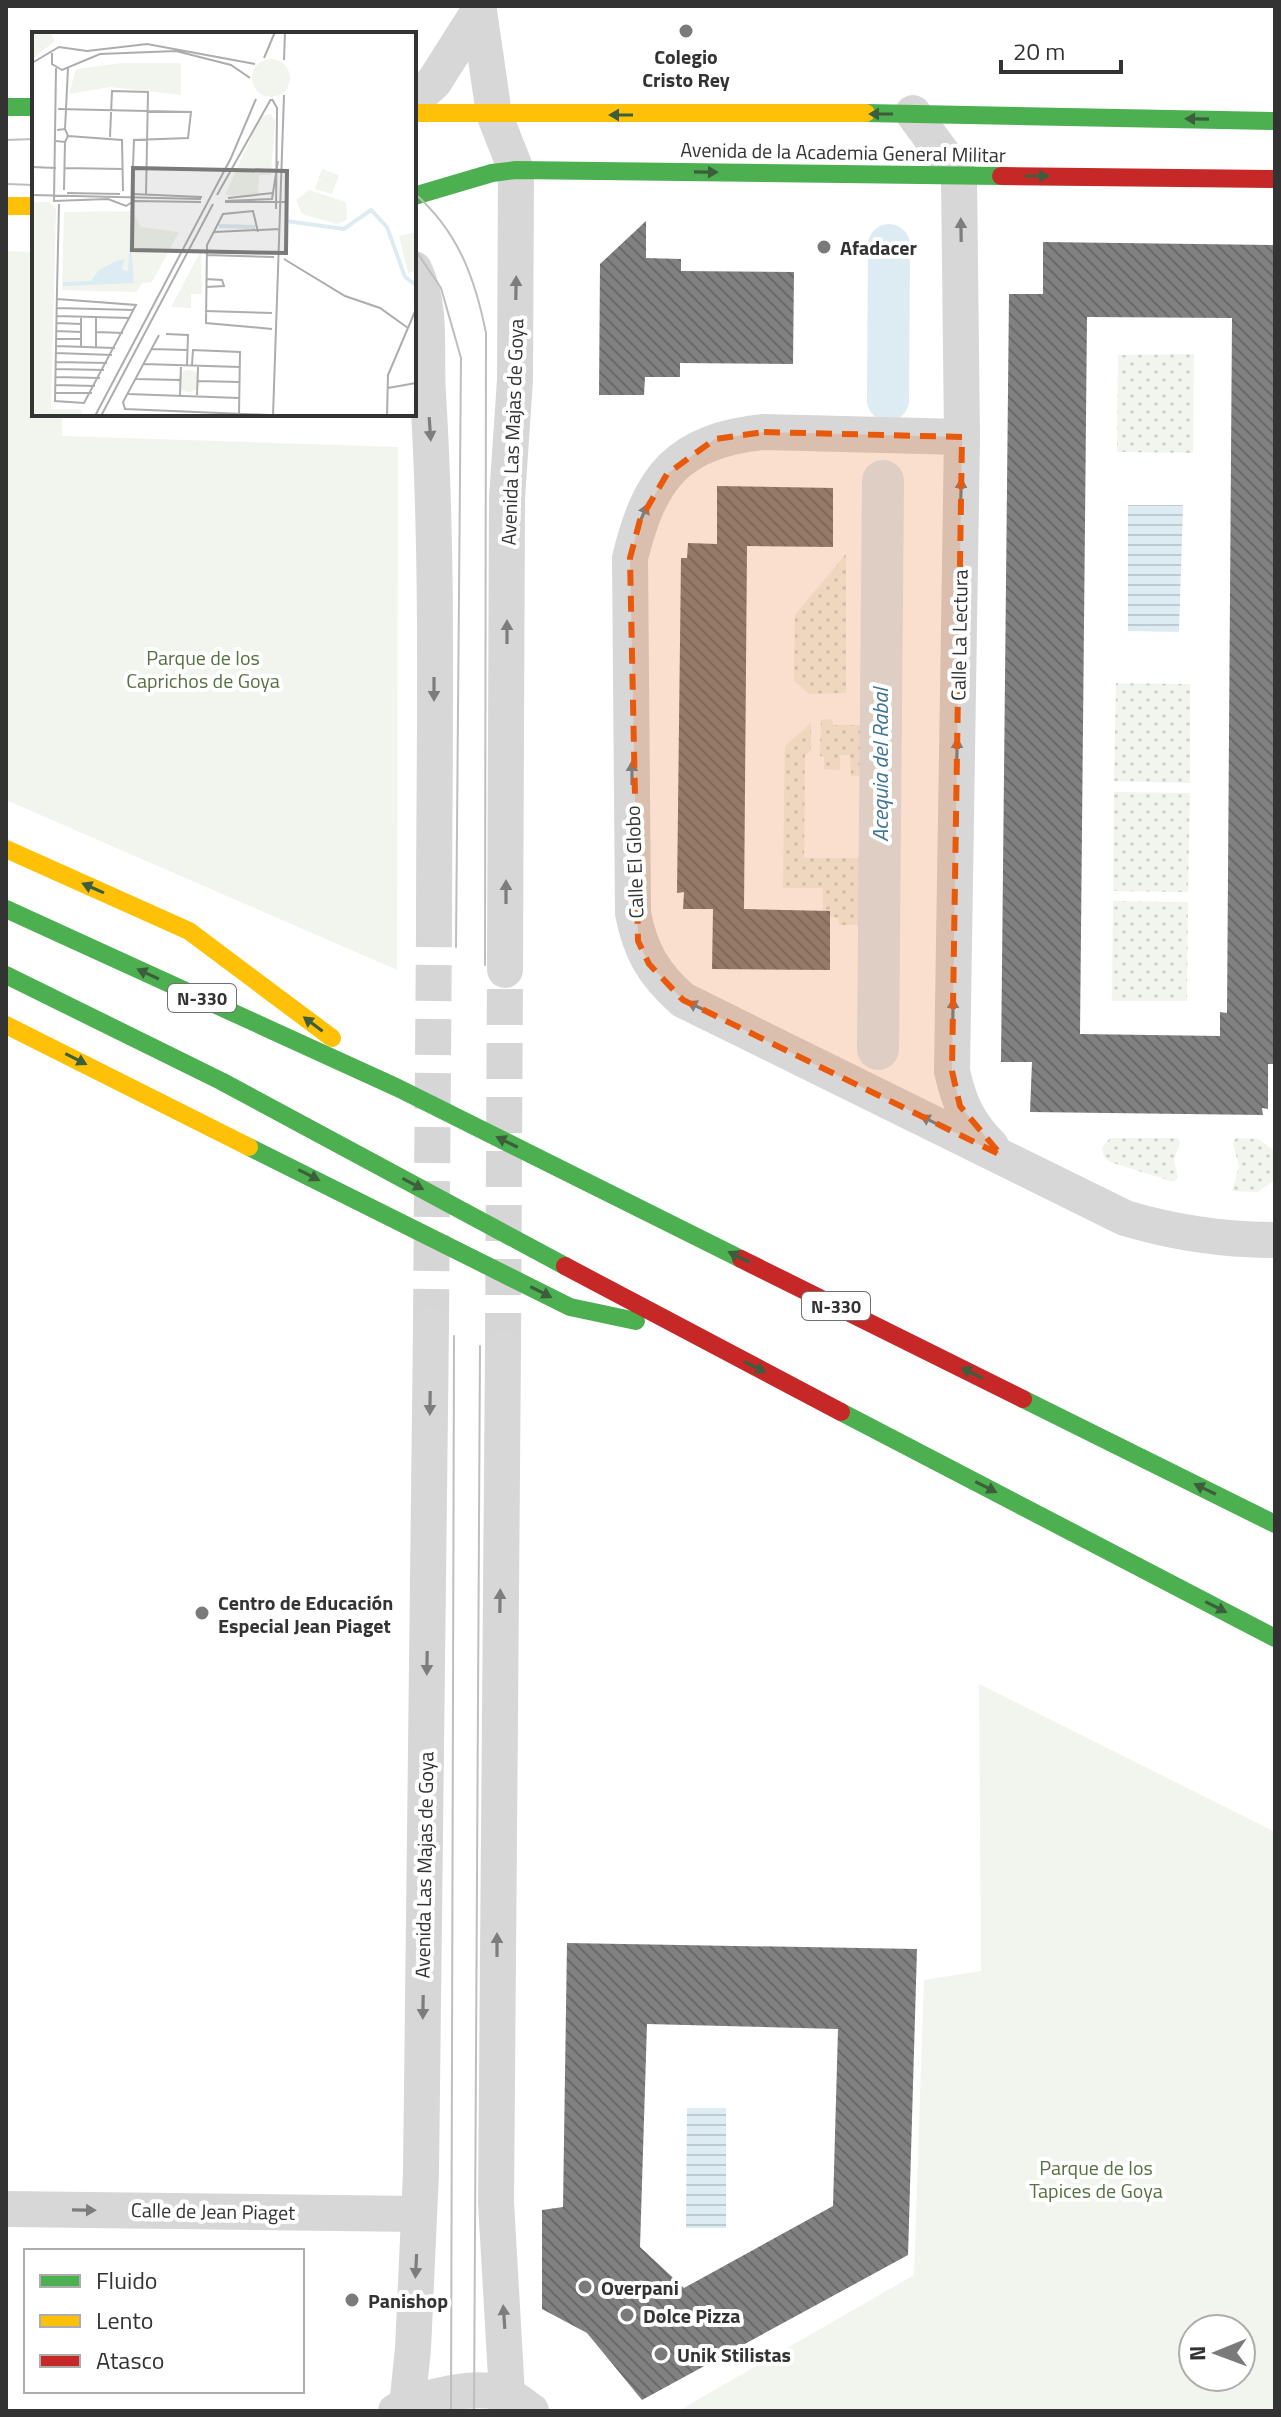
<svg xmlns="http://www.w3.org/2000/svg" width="1281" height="2417" font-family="'Titillium Web',sans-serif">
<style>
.grass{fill:url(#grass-dots)}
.green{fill:#f1f5ed;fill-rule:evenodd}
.water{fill:url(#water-rules)}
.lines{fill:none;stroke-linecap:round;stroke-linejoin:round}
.canal{stroke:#ddebf3;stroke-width:42}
.building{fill:url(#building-back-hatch);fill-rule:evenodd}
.street-tunnel{stroke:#d6d6d6;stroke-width:36;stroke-dasharray:36 18;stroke-linecap:butt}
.street{stroke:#d7d7d7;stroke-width:36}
.fast{stroke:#4caf50;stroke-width:18}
.slow{stroke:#ffc107;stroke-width:18}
.jam{stroke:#c62828;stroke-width:18}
.tram{stroke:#bebebe;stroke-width:2}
.oneway{fill:#3c5e3d}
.oneway2{fill:#7d7d7d}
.marked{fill:#e8590c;fill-opacity:0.2;stroke:#e8590c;stroke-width:6;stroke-dasharray:16 10;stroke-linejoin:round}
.poi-dot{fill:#7a7a7a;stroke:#fff;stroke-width:3}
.labels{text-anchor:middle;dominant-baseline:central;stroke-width:8;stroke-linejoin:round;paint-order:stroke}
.shield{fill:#fff;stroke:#707070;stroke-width:2}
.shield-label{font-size:18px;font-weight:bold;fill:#333}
.poi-label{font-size:20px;font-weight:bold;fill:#333;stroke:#fff;text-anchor:start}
.street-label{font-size:20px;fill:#333;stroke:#fff}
.park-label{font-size:20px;fill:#56703f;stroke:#fff}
.water-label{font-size:22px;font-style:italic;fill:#3f7597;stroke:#fff}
.inset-river{fill:none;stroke:#ddebf3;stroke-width:4}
.inset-road{fill:none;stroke:#adadad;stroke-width:2}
.view{fill:#7a7a7a;fill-opacity:0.15;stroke:#7a7a7a;stroke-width:4}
.inset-edge{fill:none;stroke:#333;stroke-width:4}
</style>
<defs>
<pattern id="grass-dots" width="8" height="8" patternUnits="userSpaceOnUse" patternTransform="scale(2)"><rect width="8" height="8" fill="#f1f5ed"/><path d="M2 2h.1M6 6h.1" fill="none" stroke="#cfd2cc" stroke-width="1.8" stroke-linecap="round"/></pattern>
<pattern id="water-rules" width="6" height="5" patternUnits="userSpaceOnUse" patternTransform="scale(2)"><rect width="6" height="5" fill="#ddebf3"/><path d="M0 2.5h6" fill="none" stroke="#becad1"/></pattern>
<pattern id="building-back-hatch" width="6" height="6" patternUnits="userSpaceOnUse" patternTransform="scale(2)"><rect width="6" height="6" fill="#818181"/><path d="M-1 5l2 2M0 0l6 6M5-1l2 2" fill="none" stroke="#6a6a6a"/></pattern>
</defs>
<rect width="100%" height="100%" fill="#fff"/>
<g class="grass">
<polygon points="1194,354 1193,453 1117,452 1118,355"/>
<polygon points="846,554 846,693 809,694 794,680 795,615"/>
<polygon points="1116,683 1190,684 1190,783 1114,781"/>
<polygon points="832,719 833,725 863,725 862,775 851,776 850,755 840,755 840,770 824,769 824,757 820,756 821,720"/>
<polygon points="811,723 811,750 805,755 804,858 862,858 862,925 839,925 838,918 829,917 823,911 823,888 783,888 785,746"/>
<polygon points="1114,792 1190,793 1188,892 1113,891"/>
<polygon points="1113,901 1188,902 1187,1001 1112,1001"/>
<polygon points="1110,1138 1178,1138 1180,1143 1174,1160 1178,1177 1174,1182 1110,1162 1104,1157 1102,1148"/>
<polygon points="1236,1138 1258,1139 1275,1151 1275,1180 1257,1192 1232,1191 1239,1166 1233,1143"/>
</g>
<g class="green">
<polygon points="6,251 34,252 34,414 62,414 62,436 398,447 397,970 6,800"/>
<path d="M979 1684 1275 1832V2411H678L914 2275 924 1980 981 1971ZM1193 2329H1241V2377H1193Z"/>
</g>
<g class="water">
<polygon points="1128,505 1183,505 1179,632 1128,631"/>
<polygon points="687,2108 726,2108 726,2228 686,2228"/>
</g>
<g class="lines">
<g class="canal">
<polyline points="888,400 889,245"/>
<polyline points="878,1049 883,481"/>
</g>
</g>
<g class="building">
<polygon points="646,221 646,258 681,259 681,271 794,272 793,364 680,363 680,377 645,377 644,395 599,395 600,264"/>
<path d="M1043 242 1273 245 1275 1064H1268V1109L1262 1108 1263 1115 1030 1112 1032 1062H1001L1009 294H1043ZM1087 317 1232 318 1227 1013 1220 1012V1036L1080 1034Z"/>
<polygon points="717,486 833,488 833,547 747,546 744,909 830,911 830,970 712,969 713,909 683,909 684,892 677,893 681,558 687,558 688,543 717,544"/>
<path d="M567 1943 917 1949 908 2255 642 2400 587 2333 542 2309V2210L563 2207ZM647 2024 838 2029 833 2206 684 2288 640 2247Z"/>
</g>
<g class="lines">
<g class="street-tunnel">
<polyline points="431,1325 434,927"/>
<polyline points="503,1349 505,970"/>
</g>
<g class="street">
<polyline points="479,11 494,114 516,170 515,380 507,498 505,970"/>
<polyline points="414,100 434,82 479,11"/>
<path d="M913 113 959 176 962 437 952 1071C959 1103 968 1123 991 1146"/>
<path d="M414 269C433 308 425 352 428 394 439 571 434 750 434 927"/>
<path d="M962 437 764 432C678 441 650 476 630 558L633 913C640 951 654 975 683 1000L1125 1218C1175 1233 1222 1240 1275 1240"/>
<polyline points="503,1349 496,2202 507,2395"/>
<polyline points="6,2209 419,2214"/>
<polyline points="407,2406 413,2349 421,2173 431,1325"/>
<path d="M396 2411C424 2397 479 2382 509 2396 517 2400 524 2406 531 2411"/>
</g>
<g class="fast">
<polyline points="6,107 34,107"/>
<polyline points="866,113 1275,121"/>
<polyline points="414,196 492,173 516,170 1001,176"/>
<polyline points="6,909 398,1088 741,1259"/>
<polyline points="6,975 221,1081 565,1266"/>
<polyline points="249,1147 570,1307 636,1321"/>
<polyline points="1023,1399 1275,1524"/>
<polyline points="841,1412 1275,1638"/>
</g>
<g class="slow">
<polyline points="414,113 866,113"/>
<polyline points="6,206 34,206"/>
<polyline points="6,849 189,931 332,1038"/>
<polyline points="6,1025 249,1147"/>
</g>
<g class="jam">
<polyline points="1001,176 1275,179"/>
<polyline points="741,1259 1023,1399"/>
<polyline points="565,1266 841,1412"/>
</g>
<g class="tram">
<polyline points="6,140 34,139"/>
<polyline points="6,184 34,185"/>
<path d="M414 193C458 231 475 278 486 333L485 965"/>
<polyline points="414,248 441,288 461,358 456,947"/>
<polyline points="451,2411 454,1336"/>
<polyline points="474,2411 480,1346"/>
</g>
</g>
<defs><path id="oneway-solid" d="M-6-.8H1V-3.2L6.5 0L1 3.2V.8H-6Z" transform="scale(2)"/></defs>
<g class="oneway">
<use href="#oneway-solid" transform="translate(881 114) rotate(180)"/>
<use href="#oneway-solid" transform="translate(621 115) rotate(180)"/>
<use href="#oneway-solid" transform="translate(1197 119) rotate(-179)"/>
<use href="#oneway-solid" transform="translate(706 172) rotate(1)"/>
<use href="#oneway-solid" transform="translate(1037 176)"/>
<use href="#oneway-solid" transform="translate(93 888) rotate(-156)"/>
<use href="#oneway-solid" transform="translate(148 974) rotate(-155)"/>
<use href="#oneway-solid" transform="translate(313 1024) rotate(-143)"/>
<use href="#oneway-solid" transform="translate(76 1059) rotate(27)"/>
<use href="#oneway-solid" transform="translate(507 1142) rotate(-154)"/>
<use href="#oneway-solid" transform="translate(309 1175) rotate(27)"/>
<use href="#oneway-solid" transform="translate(413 1184) rotate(28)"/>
<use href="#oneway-solid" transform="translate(739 1257) rotate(-154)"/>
<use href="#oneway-solid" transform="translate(541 1292) rotate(27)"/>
<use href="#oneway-solid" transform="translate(755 1367) rotate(27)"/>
<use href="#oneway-solid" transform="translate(972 1373) rotate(-154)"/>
<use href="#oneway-solid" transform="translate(986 1487) rotate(27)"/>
<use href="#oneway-solid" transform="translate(1205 1489) rotate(-154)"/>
<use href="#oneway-solid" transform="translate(1216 1607) rotate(27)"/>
</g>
<g class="oneway2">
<use href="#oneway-solid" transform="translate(961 230) rotate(-91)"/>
<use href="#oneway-solid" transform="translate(516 288) rotate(-89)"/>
<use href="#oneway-solid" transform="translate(430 429) rotate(86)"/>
<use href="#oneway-solid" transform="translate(961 490) rotate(-89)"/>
<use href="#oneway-solid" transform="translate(643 515) rotate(-66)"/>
<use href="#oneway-solid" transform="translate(507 632) rotate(-90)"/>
<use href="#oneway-solid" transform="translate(434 689) rotate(90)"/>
<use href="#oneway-solid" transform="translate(957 750) rotate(-89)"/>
<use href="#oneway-solid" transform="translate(632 773) rotate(-90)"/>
<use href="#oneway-solid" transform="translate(506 892) rotate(-90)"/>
<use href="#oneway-solid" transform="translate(698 1007) rotate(-154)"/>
<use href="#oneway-solid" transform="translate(953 1010) rotate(-89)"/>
<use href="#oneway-solid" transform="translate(931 1121) rotate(-153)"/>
<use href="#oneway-solid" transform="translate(430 1403) rotate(91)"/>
<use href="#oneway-solid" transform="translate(500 1601) rotate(-89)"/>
<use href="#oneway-solid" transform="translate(427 1663) rotate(91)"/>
<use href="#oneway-solid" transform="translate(497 1945) rotate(-90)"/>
<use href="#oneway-solid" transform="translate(423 2007) rotate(91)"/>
<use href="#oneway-solid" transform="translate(84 2210) rotate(1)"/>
<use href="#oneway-solid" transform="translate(416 2266) rotate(93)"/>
<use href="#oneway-solid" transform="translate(504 2317) rotate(-94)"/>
</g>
<path class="marked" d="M764 432 962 437 952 1071 960 1106 1001 1155 683 1000 649 964 638 941 630 558 640 520 667 474 715 439Z"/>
<g class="poi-dot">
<circle cx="686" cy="31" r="8"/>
<circle cx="824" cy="247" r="8"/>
<circle cx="202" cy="1613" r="8"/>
<circle cx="585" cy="2287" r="8"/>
<circle cx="352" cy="2300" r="8"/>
<circle cx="627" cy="2315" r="8"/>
<circle cx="661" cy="2354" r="8"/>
</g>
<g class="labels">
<g class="shield">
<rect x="168" y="984" width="68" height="28" rx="6"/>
<rect x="802" y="1292" width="68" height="28" rx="6"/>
</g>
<g class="shield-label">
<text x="202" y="998">N-330</text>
<text x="836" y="1306">N-330</text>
</g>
<g class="poi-label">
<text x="686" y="56" text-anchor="middle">Colegio<tspan x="686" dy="23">Cristo Rey</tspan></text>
<text x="840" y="247">Afadacer</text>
<text x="218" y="1602">Centro de Educación<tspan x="218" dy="23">Especial Jean Piaget</tspan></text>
<text x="601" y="2287">Overpani</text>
<text x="368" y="2300">Panishop</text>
<text x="643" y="2315">Dolce Pizza</text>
<text x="677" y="2354">Unik Stilistas</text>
</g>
<g class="street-label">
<text transform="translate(843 152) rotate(1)">Avenida de la Academia General Militar</text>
<text transform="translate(512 432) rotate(-88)">Avenida Las Majas de Goya</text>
<text transform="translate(959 635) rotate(-89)">Calle La Lectura</text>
<text transform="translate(634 862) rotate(-92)">Calle El Globo</text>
<text transform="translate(424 1865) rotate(-89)">Avenida Las Majas de Goya</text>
<text transform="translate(213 2211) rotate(1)">Calle de Jean Piaget</text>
</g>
<g class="park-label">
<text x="203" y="657">Parque de los<tspan x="203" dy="23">Caprichos de Goya</tspan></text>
<text x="1096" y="2167">Parque de los<tspan x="1096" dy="23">Tapices de Goya</tspan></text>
</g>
<g class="water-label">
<text transform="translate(880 765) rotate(-90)">Acequia del Rabal</text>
</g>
</g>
<g transform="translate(32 32)">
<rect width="384" height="384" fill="#fff"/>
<path d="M0 0H18L23 9 0 27ZM220 46a19 19 0 1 1 38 0a19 19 0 1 1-38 0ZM0 170H17L24 177 19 377H49L50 384H0ZM146 349a11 11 0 1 1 22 0a11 11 0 1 1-22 0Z" fill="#f1f5ed"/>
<path d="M90 31H149V63L78 55 37 62 44 37ZM239 82 243 90 239 143H227L226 164 193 163 229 84ZM290 137 307 143 300 162 283 157 286 148 293 150 286 147ZM277 158 314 170 315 188 305 192 270 182 264 168ZM100 179 109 195 147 200 120 250 110 251 104 260 30 258 32 180ZM384 200V239L376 241 367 204ZM169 219 170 262H159V276L139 275Z" fill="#f1f5ed"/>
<path d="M98 199 102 251 56 253 67 238 82 230 92 227 90 238 96 239Z" fill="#ddebf3"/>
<path class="inset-river" d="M254 189 312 197 339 178 355 195 373 245 384 253M187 194 223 195M31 252 60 251"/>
<path class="inset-road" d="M20 21V32L30 38 68 22 144 19 199 33 218 46M232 26 243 0M252 28 253 0M0 31 27 15 55 19 115 12 223 32M24 36 22 169 76 167 94 174 102 169 169 170M240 67 245 76 244 177M26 77 159 80 156 106 102 108 100 160M33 97 36 36M36 104 90 108 91 159M78 105 80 59 116 60 114 163M24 109 33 110 36 104 33 97 25 98M0 135 24 136M32 136 91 137M32 158 33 110M35 161 88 162M101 162 170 165M0 163 169 167M185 163 239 67M196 166 241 161M193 169 240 167 246 129M193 170H254M182 200 247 197M226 200 221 179 191 182 175 213 174 291 240 297M175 223 242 225M252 227 313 264 348 276 376 296M174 255 192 254 190 248 174 247M25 267 104 273 52 371 23 369 25 258 27 172M25 276 102 278M173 279 240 281M25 284 98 286M24 291 49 292M24 299 49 300M64 300 91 301M134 302 156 303 155 333M127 303 91 370 93 377 238 383M24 307H49M24 314 83 316M49 315V285M64 315V286M119 317 155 318M24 321 80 323M24 330 75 331M112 332 208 335M160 333 161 318 208 320 207 382M24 337 72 338M23 345 68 346M104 347 148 348M166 349 207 350M23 353 63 354M356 356 384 351M23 361H60M96 362 207 366M148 363 149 333M165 363 166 334M63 384 199 126 224 67M69 384 181 172M241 384 252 63M355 384 356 343 384 277"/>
<path class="view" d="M101 136 255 139 254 221 100 218Z"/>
<rect width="384" height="384" class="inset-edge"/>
</g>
<rect width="1281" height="2417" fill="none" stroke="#333333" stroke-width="16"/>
<rect x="24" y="2249" width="280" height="144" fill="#ffffff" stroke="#adadad" stroke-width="2"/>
<rect x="40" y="2275" width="40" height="12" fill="#4caf50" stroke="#adadad" stroke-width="2"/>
<text x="96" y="2289" font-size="24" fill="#333333">Fluido</text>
<rect x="40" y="2315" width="40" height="12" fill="#ffc107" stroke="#adadad" stroke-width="2"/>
<text x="96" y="2329" font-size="24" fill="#333333">Lento</text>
<rect x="40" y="2355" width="40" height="12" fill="#c62828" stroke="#adadad" stroke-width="2"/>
<text x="96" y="2369" font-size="24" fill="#333333">Atasco</text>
<g transform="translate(1217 2353) rotate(269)"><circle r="38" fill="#ffffff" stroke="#adadad" stroke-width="2"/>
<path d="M0-6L14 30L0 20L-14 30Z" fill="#7a7a7a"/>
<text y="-12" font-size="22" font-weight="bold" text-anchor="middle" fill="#333333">N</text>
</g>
<path d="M1001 60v12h120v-12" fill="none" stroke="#333333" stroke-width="4"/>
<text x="1013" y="60" font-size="24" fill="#333333" stroke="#ffffff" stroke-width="6" paint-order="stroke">20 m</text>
</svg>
